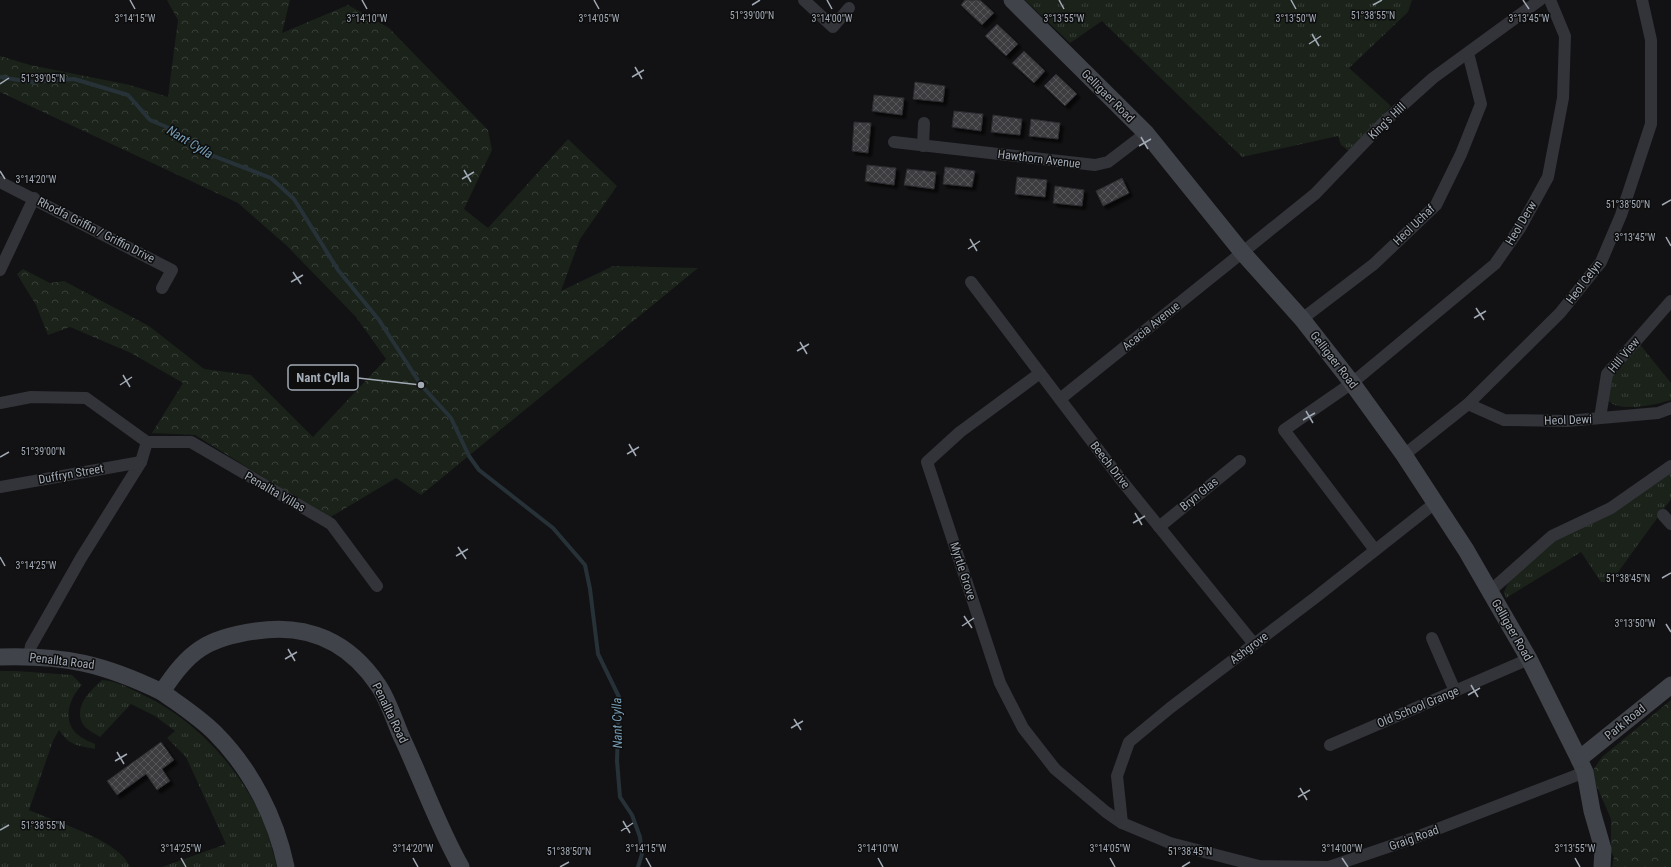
<svg xmlns="http://www.w3.org/2000/svg" width="1671" height="867" font-family="'Roboto Condensed',sans-serif">
<style>
.grass{fill:url(#grass-tufts)}
.forest{fill:url(#forest-crowns)}
.lines{fill:none;stroke-linecap:round;stroke-linejoin:round}
.stream{stroke:#273238;stroke-width:4}
.building{fill:url(#building-cross-hatch);stroke:#2c2c30;filter:url(#shadow)}
.street{stroke:#323439;stroke-width:12}
.secondary{stroke:#404349;stroke-width:17}
.ticks{fill:none;stroke:#a2aab5;stroke-width:1.5}
.labels{text-anchor:middle;dominant-baseline:central;stroke-width:3;stroke-linejoin:round;paint-order:stroke}
.street-label{font-size:12px;fill:#a2aab5;stroke:#0d0d0e}
.water-label{font-size:13px;font-style:italic;fill:#769db4;stroke:#0d0d0e}
.ticks-label{font-size:10px;text-anchor:middle;fill:#a2aab5;stroke:#0d0d0e;stroke-width:3;stroke-linejoin:round;paint-order:stroke}
.leader{fill:none;stroke:#a2aab5;stroke-width:1.5}
.callout-dot{fill:#a2aab5;stroke:#0d0d0e;stroke-width:1.5}
.callout{fill:#0d0d0e;stroke:#a2aab5;stroke-width:1.5}
.callout-label{font-size:13px;text-anchor:middle;font-weight:bold;fill:#a2aab5}
</style>
<defs>
<pattern id="grass-tufts" width="24" height="20" patternUnits="userSpaceOnUse"><rect width="24" height="20" fill="#1a221a"/><path d="M3 7l-1-3M5 7V3M7 7l1-3M15 17l-1-3M17 17v-4M19 17l1-3" fill="none" stroke="#383f39"/></pattern>
<pattern id="forest-crowns" width="20" height="18" patternUnits="userSpaceOnUse"><rect width="20" height="18" fill="#1a221a"/><path d="M2 6a3 3 0 1 1 6 0M12 15a3 3 0 1 1 6 0" fill="none" stroke="#383f39"/></pattern>
<pattern id="building-cross-hatch" width="8" height="8" patternUnits="userSpaceOnUse"><rect width="8" height="8" fill="#3c3d41"/><path d="M0 0l8 8M0 8l8-8" fill="none" stroke="#55565a"/></pattern>
<filter id="shadow"><feDropShadow dx="3.5" dy="3.5" stdDeviation="1" flood-color="#0009"/></filter>
</defs>
<rect width="100%" height="100%" fill="#121214"/>
<g class="grass">
<polygon points="1025,0 1412,0 1408,12 1349,68 1391,106 1350,152 1341,145 1338,136 1242,157 1102,21 1070,43"/>
<path d="M1638 342 1671 383V400C1653 406 1592 419 1608 381 1612 371 1630 352 1638 342Z"/>
<polygon points="1671,469 1671,499 1616,575 1607,582 1601,582 1581,552 1506,598 1504,592 1508,583 1517,571 1539,550"/>
<path d="M0 671H16L72 675 82 685C68 699 61 724 81 737 85 740 91 742 95 744V749C76 745 70 746 59 730L53 741 29 810C55 822 120 840 130 867H0Z"/>
<path d="M102 680C118 681 131 689 145 696 196 720 244 772 265 826 270 839 273 853 277 867H162L226 844 186 757 167 738 175 731 155 716 131 704 100 737C95 734 88 730 84 726 72 708 89 692 102 680Z"/>
</g>
<g class="forest">
<polygon points="167,0 290,0 282,33 348,5 389,28 488,130 492,150 464,209 488,228 568,139 617,186 580,239 561,291 613,266 698,268 421,495 396,478 329,518 195,435 152,433 183,383 131,353 70,327 48,335 36,305 17,274 23,269 50,283 64,281 149,326 204,369 251,375 313,437 386,359 356,317 287,246 238,203 0,92 0,56 30,65 130,85 168,97 178,20"/>
<polygon points="1671,700 1671,867 1612,867 1614,857 1611,851 1611,819 1591,773 1602,757"/>
</g>
<g class="lines">
<polyline class="stream" points="0,77 31,82 74,79 128,95 150,120 174,130 211,155 271,178 294,199 338,270 379,320 421,385 451,418 469,456 479,470 553,528 585,565 590,589 598,654 619,697 617,761 620,797 632,815 640,837 642,854 638,867"/>
</g>
<g class="building">
<polygon points="965,0 980,0 994,13 982,25 961,5"/>
<polygon points="997,24 1018,44 1006,56 985,36"/>
<polygon points="1024,51 1045,71 1034,83 1012,63"/>
<polygon points="1056,74 1077,94 1065,106 1044,86"/>
<polygon points="915,82 945,86 943,102 913,99"/>
<polygon points="874,95 904,98 902,115 872,111"/>
<polygon points="954,111 983,114 981,131 952,127"/>
<polygon points="993,115 1022,119 1020,135 991,132"/>
<polygon points="1031,119 1060,123 1058,139 1029,136"/>
<polygon points="854,122 871,123 868,153 852,151"/>
<polygon points="867,165 896,168 894,185 865,181"/>
<polygon points="945,167 975,171 972,187 943,184"/>
<polygon points="907,169 936,172 934,189 904,185"/>
<polygon points="1017,177 1047,180 1045,197 1015,194"/>
<polygon points="1122,178 1129,193 1103,206 1096,191"/>
<polygon points="1055,186 1084,190 1082,206 1053,203"/>
<polygon points="161,742 174,760 162,769 170,781 157,790 146,774 117,795 107,781"/>
</g>
<g class="lines">
<g class="street">
<polyline points="804,0 833,27 849,8"/>
<polyline points="894,142 1095,165 1108,162 1146,133"/>
<polyline points="923,146 924,123"/>
<polyline points="0,182 172,270 162,288"/>
<polyline points="0,270 34,198"/>
<polyline points="971,282 1122,481 1254,644"/>
<polyline points="1302,319 1374,264 1436,205 1461,154 1481,104 1468,53"/>
<polyline points="1040,373 960,432 927,462 1000,683 1023,728 1055,769 1106,812 1122,823 1170,843 1259,866 1329,867 1414,838 1585,772"/>
<polyline points="1060,399 1315,194 1384,122 1433,78 1540,0"/>
<polyline points="0,403 31,397 86,398 147,442 141,462 81,558 31,646 29,656"/>
<polyline points="1468,404 1504,420 1567,421 1658,413 1671,408"/>
<polyline points="1600,418 1607,374 1671,301"/>
<polyline points="147,442 191,442 331,524 377,586"/>
<polyline points="1404,455 1468,404 1560,313 1601,262 1621,215 1651,124 1651,40 1642,0"/>
<polyline points="0,487 141,462"/>
<polyline points="1663,515 1671,524"/>
<polyline points="1159,527 1240,461"/>
<polyline points="1375,550 1284,430 1352,383 1495,264 1520,228 1548,177 1563,98 1565,36 1550,0"/>
<polyline points="1489,592 1552,536 1611,508 1671,466"/>
<polyline points="1432,638 1455,691"/>
<polyline points="1330,745 1529,659"/>
<polyline points="1122,823 1117,776 1129,742 1170,708 1316,597 1435,503"/>
</g>
<g class="secondary">
<polyline points="1012,0 1146,133 1242,252 1302,319 1352,383 1404,455 1466,550 1529,659 1579,759 1585,772 1592,811 1603,849 1602,867"/>
<path d="M0 657C65 655 104 664 162 692 188 651 207 638 256 631 308 623 349 642 378 685 389 701 395 723 403 740 423 783 438 826 461 867"/>
<path d="M162 692C180 705 199 717 215 733 251 769 276 818 286 867"/>
<polyline points="1579,759 1671,685"/>
</g>
</g>
<path class="ticks" d="M130 0 135 9M362 0 367 9M594 0 599 9M827 0 832 9M1059 0 1064 9M1291 0 1296 9M1523 0 1529 9M752 5 760 0M1373 5 1382 0M1312 34 1319 46M1309 44 1321 36M635 67 642 79M632 77 644 70M0 84 9 78M1141 137 1148 149M1139 146 1151 139M464 170 471 182M0 171 5 179M462 179 474 172M1662 205 1671 200M1666 237 1671 246M970 239 977 251M968 249 980 241M293 272 301 284M291 282 303 275M1476 308 1484 320M1474 318 1486 311M800 342 807 354M797 351 809 344M123 375 130 387M120 385 132 377M1306 411 1313 423M1303 420 1315 413M629 444 636 456M627 454 639 447M0 457 9 452M1135 513 1142 525M1133 523 1145 516M458 547 466 559M456 556 468 549M0 557 5 566M1662 578 1671 573M964 616 972 628M1666 624 1671 632M962 626 974 618M288 649 295 661M285 659 297 652M1471 685 1478 697M1468 695 1480 688M794 719 801 730M791 728 803 721M117 752 124 764M115 761 127 754M1300 788 1307 800M1298 797 1310 790M623 821 630 833M0 830 9 825M621 831 633 823M181 858 186 867M413 858 418 867M646 858 651 867M878 858 883 867M1110 858 1115 867M1342 858 1348 867M1575 858 1580 867M560 867 569 862M1182 867 1190 862"/>
<g class="labels">
<g class="street-label">
<text transform="translate(1108 96) rotate(45)">Gelligaer Road</text>
<text transform="translate(1387 121) rotate(-44)">King's Hill</text>
<text transform="translate(1039 159) rotate(7)">Hawthorn Avenue</text>
<text transform="translate(1521 223) rotate(-59)">Heol Derw</text>
<text transform="translate(1414 225) rotate(-44)">Heol Uchaf</text>
<text transform="translate(96 230) rotate(27)">Rhodfa Griffin / Griffin Drive</text>
<text transform="translate(1584 282) rotate(-53)">Heol Celyn</text>
<text transform="translate(1151 326) rotate(-39)">Acacia Avenue</text>
<text transform="translate(1624 355) rotate(-50)">Hill View</text>
<text transform="translate(1334 360) rotate(52)">Gelligaer Road</text>
<text transform="translate(1568 420) rotate(-2)">Heol Dewi</text>
<text transform="translate(1110 465) rotate(52)">Beech Drive</text>
<text transform="translate(71 474) rotate(-10)">Duffryn Street</text>
<text transform="translate(275 492) rotate(30)">Penallta Villas</text>
<text transform="translate(1199 494) rotate(-39)">Bryn Glas</text>
<text transform="translate(963 571) rotate(72)">Myrtle Grove</text>
<text transform="translate(1512 630) rotate(60)">Gelligaer Road</text>
<text transform="translate(1249 648) rotate(-37)">Ashgrove</text>
<text transform="translate(62 661) rotate(7)">Penallta Road</text>
<text transform="translate(1418 707) rotate(-23)">Old School Grange</text>
<text transform="translate(390 713) rotate(64)">Penallta Road</text>
<text transform="translate(1625 722) rotate(-39)">Park Road</text>
<text transform="translate(1414 838) rotate(-20)">Graig Road</text>
</g>
<g class="water-label">
<text transform="translate(190 142) rotate(31)">Nant Cylla</text>
<text transform="translate(617 723) rotate(-91)">Nant Cylla</text>
</g>
</g>
<g class="ticks-label">
<text x="752" y="19">51°39'00"N</text>
<text x="1373" y="19">51°38'55"N</text>
<text x="599" y="22">3°14'05"W</text>
<text x="1529" y="22">3°13'45"W</text>
<text x="135" y="22">3°14'15"W</text>
<text x="367" y="22">3°14'10"W</text>
<text x="832" y="22">3°14'00"W</text>
<text x="1064" y="22">3°13'55"W</text>
<text x="1296" y="22">3°13'50"W</text>
<text x="43" y="82">51°39'05"N</text>
<text x="36" y="183">3°14'20"W</text>
<text x="1628" y="208">51°38'50"N</text>
<text x="1635" y="241">3°13'45"W</text>
<text x="43" y="455">51°39'00"N</text>
<text x="36" y="569">3°14'25"W</text>
<text x="1628" y="582">51°38'45"N</text>
<text x="1635" y="627">3°13'50"W</text>
<text x="43" y="829">51°38'55"N</text>
<text x="181" y="852">3°14'25"W</text>
<text x="413" y="852">3°14'20"W</text>
<text x="646" y="852">3°14'15"W</text>
<text x="878" y="852">3°14'10"W</text>
<text x="1110" y="852">3°14'05"W</text>
<text x="1342" y="852">3°14'00"W</text>
<text x="1575" y="852">3°13'55"W</text>
<text x="569" y="855">51°38'50"N</text>
<text x="1190" y="855">51°38'45"N</text>
</g>
<path class="leader" d="M421 385L358 378"/>
<circle class="callout-dot" cx="421" cy="385" r="4"/>
<rect class="callout" x="288" y="365" width="70" height="25" rx="4"/>
<g class="callout-label">
<text x="323" y="382">Nant Cylla</text>
</g>
</svg>
